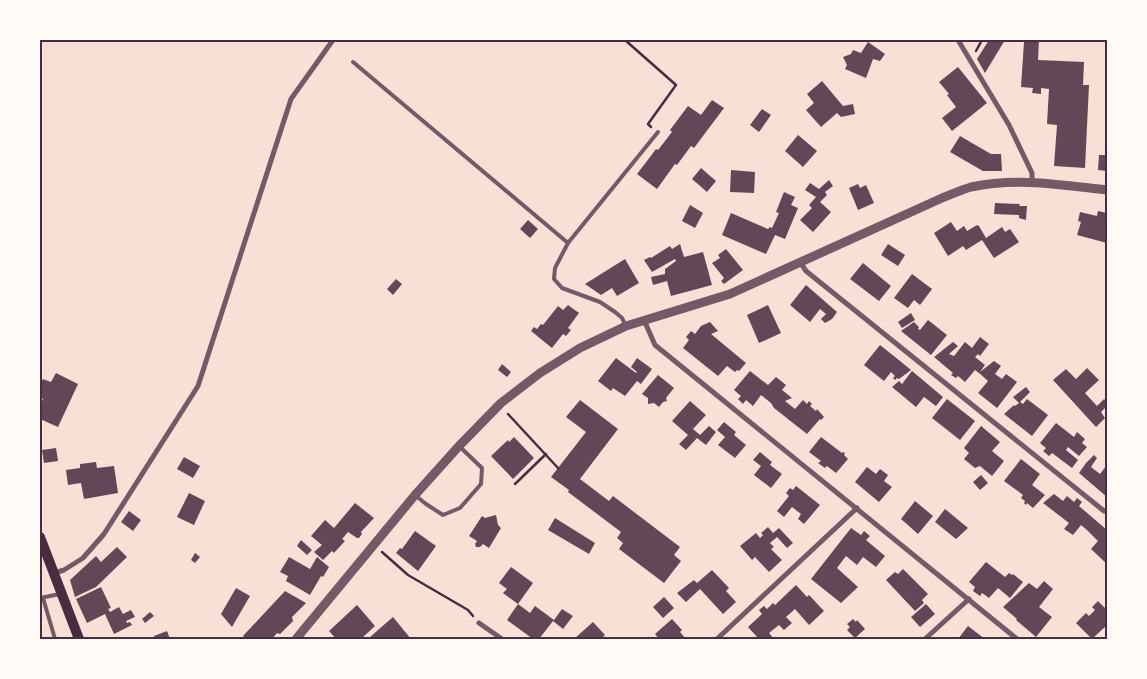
<svg xmlns="http://www.w3.org/2000/svg" width="1147" height="679" font-family="'Nunito Sans',sans-serif">
<style>
.building{fill:#644757}
.lines{fill:none;stroke-linecap:round;stroke-linejoin:round}
.path{stroke:#4a2c40;stroke-width:2.5}
.service{stroke:#755966;stroke-width:4}
.minor{stroke:#755966;stroke-width:5}
.tertiary{stroke:#755966;stroke-width:9}
.secondary{stroke:#4a2c40;stroke-width:10}
.neatline{fill:none;stroke:#4a2c40;stroke-width:2}
</style>
<rect width="100%" height="100%" fill="#f7e1d7"/>
<g class="building">
<polygon points="989,40 1005,40 985,73 977,59"/>
<polygon points="1030,40 1039,40 1038,60 1084,62 1083,85 1089,85 1085,168 1054,166 1057,125 1047,124 1049,89 1041,88 1041,94 1032,93 1033,88 1021,87 1024,42"/>
<polygon points="868,42 885,54 880,61 873,59 866,78 845,69 847,65 843,57 851,54 853,50 861,53"/>
<polygon points="958,67 987,103 952,131 942,118 956,107 947,95 949,94 939,82"/>
<polygon points="822,81 843,106 853,104 855,114 841,117 837,113 821,127 806,110 814,103 807,94"/>
<polygon points="712,100 724,108 694,148 691,146 677,165 675,164 657,189 637,174 650,157 656,149 658,150 672,132 670,130 688,106 701,115"/>
<polygon points="762,109 771,115 759,132 750,125"/>
<polygon points="798,135 817,151 803,167 785,151"/>
<polygon points="960,136 991,154 1001,154 1002,171 983,171 950,152"/>
<polygon points="1099,155 1107,155 1107,171 1098,170"/>
<polygon points="701,168 716,181 707,192 692,179"/>
<polygon points="731,170 755,172 754,193 730,192"/>
<polygon points="829,180 833,186 825,192 827,195 820,202 831,212 813,232 800,220 812,208 809,205 816,197 805,190 810,183 819,189"/>
<polygon points="858,184 860,188 866,185 874,203 858,210 849,188"/>
<polygon points="784,192 795,197 791,205 798,208 785,239 775,235 766,254 722,235 731,213 768,229 770,227 772,228 779,213 776,212"/>
<polygon points="995,203 1020,204 1019,206 1027,206 1026,220 1019,218 1019,215 994,214"/>
<polygon points="690,205 703,213 695,228 682,221"/>
<polygon points="1098,211 1107,213 1107,243 1077,235 1081,222 1078,221 1080,212 1097,216"/>
<polygon points="528,220 538,229 530,238 520,229"/>
<polygon points="951,222 957,231 964,226 967,231 977,225 979,226 986,238 1002,227 1005,232 1010,229 1019,242 994,258 982,240 966,250 963,246 948,256 934,233"/>
<polygon points="680,244 684,257 703,252 712,285 671,296 667,281 653,285 651,277 665,274 665,269 676,261 675,259 652,272 644,260 650,257 651,258 670,246 672,249"/>
<polygon points="888,244 905,255 898,266 881,255"/>
<polygon points="726,249 743,270 724,284 721,281 724,278 712,263 720,258 718,255"/>
<polygon points="625,259 639,283 617,296 612,288 601,295 585,284"/>
<polygon points="863,263 891,286 879,301 850,279"/>
<polygon points="912,274 932,289 920,305 914,300 908,308 894,298"/>
<polygon points="396,279 402,284 393,295 387,289"/>
<polygon points="806,285 837,312 832,319 825,323 821,319 826,314 820,309 810,322 790,305"/>
<polygon points="568,305 579,313 568,328 571,330 566,336 563,334 552,348 531,331 534,327 537,329 541,324 543,325 558,306 563,310"/>
<polygon points="768,305 781,333 759,343 747,315"/>
<polygon points="911,313 915,320 902,328 898,322"/>
<polygon points="928,320 947,335 931,355 901,331 914,322 919,327 918,329 920,330"/>
<polygon points="710,322 718,331 711,334 746,363 739,371 737,370 735,372 727,366 718,376 683,348 689,340 686,337 691,331 695,334 701,326"/>
<polygon points="980,337 989,344 980,356 978,354 975,357 985,365 980,372 994,361 1001,366 995,374 1002,379 1006,374 1017,382 997,408 978,393 988,381 979,373 975,370 965,382 958,376 956,378 951,375 953,373 934,357 953,342 958,346 949,354 954,356 965,342 972,348"/>
<polygon points="880,345 900,361 911,370 899,379 897,378 895,380 893,378 895,376 891,372 884,381 864,365"/>
<polygon points="616,358 636,373 637,372 631,367 637,358 652,369 641,384 637,381 625,396 613,388 611,391 598,381"/>
<polygon points="502,364 511,372 507,377 498,370"/>
<polygon points="1087,368 1099,380 1085,393 1097,406 1104,399 1107,402 1107,406 1101,412 1105,418 1096,427 1053,380 1066,369 1076,379"/>
<polygon points="750,371 768,385 776,377 786,385 782,390 792,398 785,401 795,409 803,400 807,404 809,401 812,404 810,406 816,411 817,409 824,417 821,420 820,419 807,434 774,408 771,403 761,395 753,406 746,400 743,404 738,399 741,396 734,390"/>
<polygon points="912,371 943,397 936,406 924,397 916,407 892,387 899,381 902,384"/>
<polygon points="56,373 78,384 58,427 40,419 40,406 43,399 40,397 40,386 43,379 51,382"/>
<polygon points="658,375 674,388 666,398 667,401 663,402 659,407 654,403 648,404 648,398 642,394"/>
<polygon points="1026,387 1030,392 1020,402 1023,404 1027,399 1048,415 1032,436 1004,414 1014,405 1015,406 1019,403 1013,397"/>
<polygon points="947,399 975,421 960,440 932,418"/>
<polygon points="580,400 618,429 580,479 609,501 613,496 680,547 674,555 681,561 664,583 619,549 623,543 617,538 621,532 568,492 569,490 551,477 586,432 566,417"/>
<polygon points="690,401 706,415 693,429 700,435 709,426 716,432 706,445 697,438 686,450 679,444 688,435 672,421"/>
<polygon points="724,422 736,432 734,435 746,445 735,458 718,445 725,437 717,430"/>
<polygon points="1056,423 1074,437 1077,432 1085,439 1082,443 1087,447 1079,456 1068,447 1066,450 1078,460 1072,468 1052,453 1049,456 1043,451 1046,448 1040,443"/>
<polygon points="981,426 1000,442 992,451 1004,461 992,476 980,466 975,468 964,459 969,453 964,448"/>
<polygon points="514,437 534,458 513,479 491,456 508,440 509,442"/>
<polygon points="821,437 842,453 843,452 845,453 844,455 848,459 836,473 827,466 825,468 818,463 821,461 809,452"/>
<polygon points="56,448 58,461 44,463 42,450"/>
<polygon points="760,452 772,462 770,465 782,474 771,488 754,475 761,466 753,460"/>
<polygon points="1094,455 1097,458 1091,467 1100,474 1107,465 1107,497 1079,473 1086,463"/>
<polygon points="184,457 200,466 193,478 177,469"/>
<polygon points="1021,459 1040,474 1032,485 1045,495 1033,508 1027,503 1026,505 1024,503 1025,501 1021,498 1023,495 1004,481"/>
<polygon points="96,462 97,468 114,466 118,493 84,499 81,483 68,485 66,470 80,468 80,464"/>
<polygon points="867,467 876,474 880,469 888,475 884,481 892,487 879,502 855,482"/>
<polygon points="981,475 988,483 980,490 973,482"/>
<polygon points="796,486 820,505 804,524 798,519 801,514 792,507 784,517 777,511 789,496 786,493 790,488 793,490"/>
<polygon points="189,493 205,501 194,525 177,517"/>
<polygon points="1054,494 1063,501 1067,496 1074,502 1077,498 1082,502 1079,506 1107,530 1107,564 1091,549 1098,541 1087,530 1081,525 1073,535 1064,529 1069,523 1043,503"/>
<polygon points="915,501 933,516 918,534 901,519"/>
<polygon points="355,503 374,518 361,532 362,534 359,538 357,538 348,532 342,539 345,541 334,553 332,551 323,560 314,552 322,545 311,536 325,520 334,528"/>
<polygon points="945,509 968,528 956,539 935,522"/>
<polygon points="129,511 141,520 133,531 121,522"/>
<polygon points="496,515 498,525 501,528 489,548 483,544 480,547 476,547 475,544 477,541 469,536 482,516 485,518"/>
<polygon points="555,518 595,543 589,554 548,530"/>
<polygon points="768,527 773,533 779,528 793,543 787,548 777,537 770,543 774,547 771,549 782,560 769,572 755,557 752,560 740,546 756,533 760,538 763,535 761,533"/>
<polygon points="851,528 861,535 864,531 870,536 866,540 885,556 876,567 863,557 857,565 846,556 837,568 858,587 841,603 811,579"/>
<polygon points="415,531 436,546 418,571 396,553 400,548 402,549"/>
<polygon points="301,540 312,550 307,555 297,546"/>
<polygon points="117,547 127,557 96,587 75,597 70,580 96,556 101,562"/>
<polygon points="195,553 200,557 195,563 191,560"/>
<polygon points="289,557 310,569 317,557 329,567 323,577 321,576 310,595 286,581 288,576 280,572"/>
<polygon points="986,562 1005,577 1009,573 1012,575 1013,574 1023,582 1010,598 998,588 989,598 982,593 980,596 973,591 975,587 969,582"/>
<polygon points="511,567 533,583 518,604 503,593 507,589 499,583"/>
<polygon points="903,569 928,594 922,600 924,603 915,611 886,580 895,572 898,574"/>
<polygon points="712,570 729,588 726,591 736,602 723,614 700,589 686,602 677,593 694,580 697,583"/>
<polygon points="1044,581 1053,589 1039,607 1052,617 1036,637 1016,620 1017,619 1003,607 1029,583 1037,589"/>
<polygon points="796,585 807,597 809,595 824,611 809,625 795,609 786,617 792,623 784,630 779,625 769,633 774,639 759,639 748,627 762,614 759,610 764,606 767,609 773,603 775,605"/>
<polygon points="101,587 111,608 108,609 110,612 119,607 123,614 131,610 135,617 126,621 127,623 130,622 132,625 114,634 105,614 87,623 76,599"/>
<polygon points="236,588 250,596 232,627 221,614"/>
<polygon points="285,591 306,603 292,617 293,621 280,634 277,633 272,639 246,639 243,636"/>
<polygon points="664,597 674,608 663,618 653,607"/>
<polygon points="1098,601 1107,610 1107,625 1092,639 1076,623 1086,613 1089,616 1095,610 1092,607"/>
<polygon points="518,604 530,613 535,606 554,620 562,609 573,616 563,629 553,621 539,639 533,639 507,620"/>
<polygon points="926,604 935,614 920,627 911,617"/>
<polygon points="357,605 375,626 362,638 363,639 336,639 329,631"/>
<polygon points="150,612 154,616 145,623 142,619"/>
<polygon points="393,617 411,639 368,639 378,630"/>
<polygon points="672,619 682,630 680,632 686,639 659,639 655,634"/>
<polygon points="853,619 856,622 857,620 865,629 855,638 847,630 850,627 847,624"/>
<polygon points="593,622 605,635 601,639 574,639"/>
<polygon points="968,626 981,636 985,639 958,639"/>
<polygon points="167,631 170,639 155,639 154,636"/>
</g>
<g class="lines">
<g class="path">
<polyline points="625,40 676,85 648,124 651,127"/>
<polyline points="976,51 982,40"/>
<polyline points="508,414 558,468"/>
<polyline points="515,484 546,454"/>
<polyline points="382,552 408,575 468,610 473,616"/>
</g>
<g class="service">
<polyline points="353,62 568,243 555,268 554,279 562,288 600,302 615,312 622,318 626,326"/>
<polyline points="568,243 658,132"/>
<polyline points="415,495 426,504 443,515 460,508 481,484 482,468 459,446"/>
<polyline points="40,598 60,594"/>
<polyline points="43,598 55,639"/>
</g>
<g class="minor">
<polyline points="958,40 1009,125 1032,173 1032,182"/>
<polyline points="800,262 806,271 1104,511"/>
<polyline points="644,320 655,345 1017,639"/>
<polyline points="54,573 64,570 83,558 104,534 198,386 291,99 333,40"/>
<polyline points="479,623 502,639"/>
<polyline points="717,639 857,508"/>
<polyline points="925,639 969,599"/>
</g>
<path class="tertiary" d="M296 639 415 495 459 446 501 403 540 373 580 348 626 326 730 294 942 198C952 194 961 190 971 187 1017 177 1062 185 1107 190"/>
<polyline class="secondary" points="40,537 79,639"/>
</g>
<rect width="1147" height="679" fill="none" stroke="#fffaf5" stroke-width="82"/>
<rect x="41" y="41" width="1065" height="597" class="neatline"/>
</svg>
